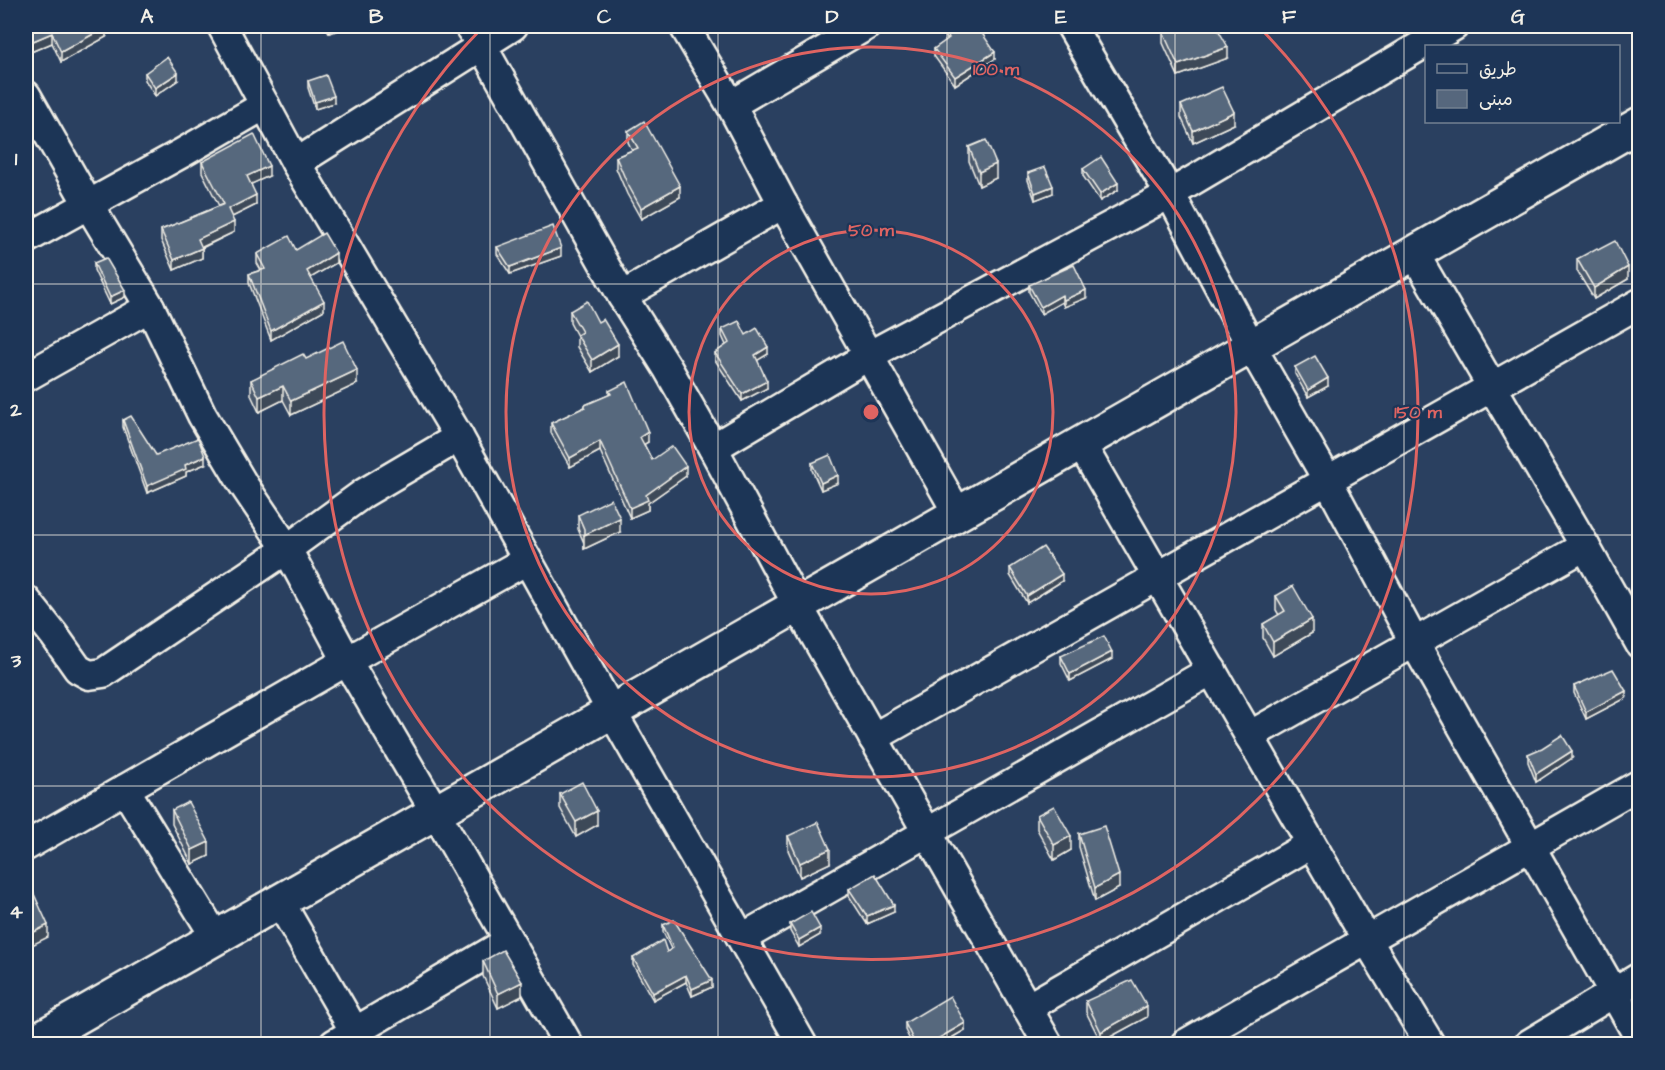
<svg xmlns="http://www.w3.org/2000/svg" width="1665" height="1070" font-family="'Architects Daughter','Playpen Sans Arabic',sans-serif">
<style>
.lines{fill:none;stroke-linecap:round;stroke-linejoin:round}
.street-casing{stroke:#f4f1e8;stroke-width:33}
.secondary-casing{stroke:#f4f1e8;stroke-width:38}
.street{stroke:#1d3557;stroke-width:28}
.secondary{stroke:#1d3557;stroke-width:33}
.wall{fill:#4a596c;stroke:#f4f1e8;stroke-width:1.5}
.shaded-wall{fill:#3c4858;stroke:#f4f1e8;stroke-width:1.5}
.building{fill:#56677d;stroke:#f4f1e8;stroke-width:1.5}
.grid{fill:none;stroke:#f4f1e8;stroke-width:1.5;stroke-opacity:0.55}
.ring{fill:none;stroke:#df6462;stroke-width:3}
.centre{fill:#df6462;stroke:#1d3557;stroke-width:3}
.ring-label{font-size:18px;text-anchor:middle;font-weight:bold;fill:#df6462;stroke:#1d3557;stroke-width:4.5;stroke-linejoin:round;paint-order:stroke}
.neatline{fill:none;stroke:#f4f1e8;stroke-width:2}
.grid-label{font-size:20px;text-anchor:middle;font-weight:bold;fill:#f4f1e8}
</style>
<rect width="100%" height="100%" fill="#2a4060"/>
<filter id="ink" filterUnits="userSpaceOnUse"><feTurbulence type="fractalNoise" baseFrequency=".0167" numOctaves="2"/><feDisplacementMap in="SourceGraphic" scale="12" xChannelSelector="R" yChannelSelector="G"/><feConvolveMatrix kernelMatrix="1 2 1 2 8 2 1 2 1" color-interpolation-filters="sRGB"/></filter>
<g filter="url(#ink)">
<g class="lines">
<defs>
<g id="street">
<polyline points="222,26 296,163 459,437 612,712 802,1044"/>
<polyline points="469,26 482,46 622,296 668,369 713,448 798,606 1048,1044"/>
<polyline points="684,26 731,105 783,204 958,514"/>
<polyline points="1071,26 1170,194 1251,346 1327,479 1414,642 1640,1039"/>
<polyline points="26,95 88,204 150,307 202,415 243,484 287,549 347,661 436,813 568,1044"/>
<polyline points="731,105 866,26"/>
<polyline points="296,163 513,26"/>
<polyline points="26,239 182,153 265,105"/>
<polyline points="1414,253 1585,546 1640,644"/>
<polyline points="622,296 783,204"/>
<polyline points="26,377 150,307"/>
<polyline points="1081,444 1367,940 1430,1044"/>
<polyline points="713,448 868,356 1170,194 1454,26"/>
<polyline points="26,600 54,635 78,669 89,675 103,673 287,549 364,493 459,437"/>
<polyline points="1249,736 1585,546"/>
<polyline points="873,738 1640,303"/>
<polyline points="125,789 216,938"/>
<polyline points="26,846 347,661 527,560"/>
<polyline points="280,902 355,1032"/>
<polyline points="742,938 1212,670"/>
<polyline points="1027,1008 1311,844"/>
<polyline points="334,1044 509,941"/>
<polyline points="1185,1044 1640,784"/>
<polyline points="1529,1044 1640,977"/>
</g>
<polyline id="secondary" points="30,1044 1640,124"/>
</defs>
<use href="#street" class="street-casing"/>
<use href="#secondary" class="secondary-casing"/>
<use href="#street" class="street"/>
<use href="#secondary" class="secondary"/>
</g>
<g class="wall">
<polygon points="26,26 106,37 61,62 52,43 26,54"/>
<polygon points="326,26 352,26 329,33"/>
<polygon points="942,26 977,26 995,59 955,85 934,56 934,49 947,40"/>
<polygon points="1163,32 1228,58 1178,76 1163,43"/>
<polygon points="145,73 178,80 155,96 145,80"/>
<polygon points="308,81 334,103 315,109 308,88"/>
<polygon points="1181,105 1234,124 1193,143 1181,117"/>
<polygon points="628,131 680,197 641,219 627,194 616,168 616,157 632,150 628,142"/>
<polygon points="969,147 996,178 979,186 969,161"/>
<polygon points="202,162 269,176 251,184 256,205 232,217 234,232 202,248 202,258 174,270 161,240 161,230 219,206 202,172"/>
<polygon points="1083,169 1118,190 1100,201 1083,176"/>
<polygon points="1028,173 1053,193 1035,200 1028,180"/>
<polygon points="497,247 561,256 510,274 497,254"/>
<polygon points="296,250 336,263 310,278 324,310 271,340 249,283 249,274 261,270 257,263 257,254"/>
<polygon points="1598,250 1628,279 1594,299 1577,271 1577,259"/>
<polygon points="94,263 125,297 110,304 94,270"/>
<polygon points="1029,285 1086,298 1064,307 1062,302 1041,314 1029,292"/>
<polygon points="570,311 598,322 618,356 592,372 577,347 577,336 570,323"/>
<polygon points="722,329 746,335 768,354 757,360 767,388 742,401 715,360 715,353 726,345 722,336"/>
<polygon points="306,359 357,384 291,415 283,400 259,412 251,395 251,380"/>
<polygon points="1295,367 1328,386 1308,397 1295,374"/>
<polygon points="609,391 648,442 644,444 652,460 686,476 648,503 648,510 630,518 600,451 570,467 551,433 551,423 585,407 585,405 609,395"/>
<polygon points="123,420 156,455 205,464 186,472 186,476 147,493 123,427"/>
<polygon points="812,463 838,483 821,490 812,470"/>
<polygon points="578,515 620,532 584,549 584,543 578,529"/>
<polygon points="1010,568 1062,581 1027,603 1010,575"/>
<polygon points="1276,596 1312,633 1273,656 1263,638 1263,624 1279,615 1276,610"/>
<polygon points="1061,656 1112,659 1070,681 1061,663"/>
<polygon points="1574,686 1626,698 1586,719 1574,693"/>
<polygon points="1528,754 1572,758 1536,782 1528,762"/>
<polygon points="560,794 597,825 576,837 560,808"/>
<polygon points="172,810 209,856 192,864 172,824"/>
<polygon points="1037,815 1071,850 1054,860 1037,829"/>
<polygon points="1079,834 1119,888 1095,901 1079,847"/>
<polygon points="788,836 830,863 800,877 788,850"/>
<polygon points="849,889 894,912 867,924 849,896"/>
<polygon points="790,924 820,935 799,947 790,931"/>
<polygon points="663,925 712,987 692,996 686,982 653,1000 633,965 633,958 667,952 671,949 663,932"/>
<polygon points="483,961 522,996 498,1008 483,976"/>
<polygon points="1086,1001 1147,1017 1101,1042 1086,1012"/>
<polygon points="905,1023 965,1030 941,1044 912,1044 905,1030"/>
</g>
<g class="shaded-wall">
<polygon points="329,26 352,26 329,33"/>
<polygon points="106,27 106,37 61,62 61,52"/>
<polygon points="52,33 52,43 26,54 26,44"/>
<polygon points="1228,47 1228,58 1178,76 1178,65"/>
<polygon points="995,52 995,59 955,85 955,77"/>
<polygon points="178,73 178,80 155,96 155,88"/>
<polygon points="334,96 334,103 315,109 315,102"/>
<polygon points="1234,112 1234,124 1193,143 1193,131"/>
<polygon points="996,164 996,178 979,186 979,172"/>
<polygon points="269,166 269,176 247,186 247,176"/>
<polygon points="1118,183 1118,190 1100,201 1100,194"/>
<polygon points="680,186 680,197 641,219 641,208"/>
<polygon points="1053,186 1053,193 1035,200 1035,193"/>
<polygon points="256,195 256,205 228,219 228,209"/>
<polygon points="234,222 234,232 198,249 198,239"/>
<polygon points="202,248 202,258 174,270 174,260"/>
<polygon points="561,248 561,256 510,274 510,267"/>
<polygon points="336,253 336,263 307,280 307,271"/>
<polygon points="1628,267 1628,279 1594,299 1594,288"/>
<polygon points="125,290 125,297 110,304 110,297"/>
<polygon points="1086,290 1086,298 1064,307 1064,300"/>
<polygon points="1062,295 1062,302 1041,314 1041,307"/>
<polygon points="324,301 324,310 271,340 271,331"/>
<polygon points="618,344 618,356 592,372 592,360"/>
<polygon points="768,347 768,354 755,362 755,355"/>
<polygon points="357,370 357,384 291,415 291,401"/>
<polygon points="1328,378 1328,386 1308,397 1308,390"/>
<polygon points="767,381 767,388 742,401 742,394"/>
<polygon points="283,386 283,400 259,412 259,397"/>
<polygon points="648,432 648,442 640,447 640,437"/>
<polygon points="600,441 600,451 570,467 570,458"/>
<polygon points="205,456 205,464 186,472 186,476 147,493 147,486 185,465"/>
<polygon points="686,466 686,476 648,503 648,510 630,518 630,508 646,495"/>
<polygon points="838,475 838,483 821,490 821,483"/>
<polygon points="620,518 620,532 584,549 584,535"/>
<polygon points="1062,574 1062,581 1027,603 1027,596"/>
<polygon points="1312,619 1312,633 1273,656 1273,642"/>
<polygon points="1112,652 1112,659 1070,681 1070,674"/>
<polygon points="1626,691 1626,698 1586,719 1586,712"/>
<polygon points="1572,751 1572,758 1536,782 1536,774"/>
<polygon points="597,811 597,825 576,837 576,822"/>
<polygon points="1071,836 1071,850 1054,860 1054,845"/>
<polygon points="209,842 209,856 192,864 192,850"/>
<polygon points="830,849 830,863 800,877 800,863"/>
<polygon points="1119,875 1119,888 1095,901 1095,888"/>
<polygon points="894,905 894,912 867,924 867,916"/>
<polygon points="48,925 48,937 26,948 26,936"/>
<polygon points="820,928 820,935 799,947 799,940"/>
<polygon points="686,975 686,982 653,1000 653,993"/>
<polygon points="712,980 712,987 692,996 692,989"/>
<polygon points="522,982 522,996 498,1008 498,994"/>
<polygon points="1147,1006 1147,1017 1101,1042 1101,1032"/>
<polygon points="965,1023 965,1030 941,1044 929,1044"/>
</g>
<g class="building">
<polygon points="26,26 104,26 106,27 61,52 52,33 26,44"/>
<polygon points="944,26 977,26 995,52 955,77 934,49 949,38"/>
<polygon points="1178,26 1216,26 1228,47 1178,65 1163,32"/>
<polygon points="167,57 178,73 155,88 145,73"/>
<polygon points="326,75 334,96 315,102 308,81"/>
<polygon points="1222,87 1234,112 1193,131 1181,105"/>
<polygon points="644,121 680,186 641,208 627,183 616,157 638,148 628,131"/>
<polygon points="254,134 269,166 247,176 256,195 228,209 234,222 198,239 202,248 174,260 161,230 224,204 202,162"/>
<polygon points="986,140 996,164 979,172 969,147"/>
<polygon points="1101,157 1118,183 1100,194 1083,169"/>
<polygon points="1045,167 1053,186 1035,193 1028,173"/>
<polygon points="553,226 561,248 510,267 497,247"/>
<polygon points="324,233 336,253 307,271 324,301 271,331 249,274 265,269 257,254 289,236 296,250"/>
<polygon points="1615,241 1628,267 1594,288 1577,259 1597,248 1598,250"/>
<polygon points="106,258 125,290 110,297 94,263"/>
<polygon points="1074,265 1086,290 1064,300 1062,295 1041,307 1029,285"/>
<polygon points="587,301 598,322 603,319 618,344 592,360 577,335 582,332 570,311"/>
<polygon points="739,321 746,335 757,328 768,347 755,355 767,381 742,394 715,353 729,343 722,329"/>
<polygon points="343,341 357,370 291,401 283,386 259,397 251,380 303,354 306,359"/>
<polygon points="1315,356 1328,378 1308,390 1295,367"/>
<polygon points="627,382 648,432 640,437 652,460 672,446 686,466 646,495 648,500 630,508 600,441 570,458 551,423 585,407 585,405 611,394 609,391"/>
<polygon points="131,416 156,455 198,438 205,456 185,465 186,469 147,486 123,420"/>
<polygon points="830,455 838,475 821,483 812,463"/>
<polygon points="611,499 620,518 584,535 584,529 578,515"/>
<polygon points="1043,547 1062,574 1027,596 1010,568"/>
<polygon points="1293,586 1312,619 1273,642 1263,624 1285,611 1276,596"/>
<polygon points="1104,636 1112,652 1070,674 1061,656"/>
<polygon points="1613,669 1626,691 1586,712 1574,686"/>
<polygon points="1562,735 1572,751 1536,774 1528,754 1542,748"/>
<polygon points="582,782 597,811 576,822 560,794"/>
<polygon points="188,802 209,842 192,850 172,810"/>
<polygon points="1054,806 1071,836 1054,845 1037,815"/>
<polygon points="818,822 830,849 800,863 788,836"/>
<polygon points="1104,826 1119,875 1095,888 1079,834"/>
<polygon points="875,874 894,905 867,916 849,889"/>
<polygon points="33,892 48,925 26,936 26,896"/>
<polygon points="811,912 820,928 799,940 790,924"/>
<polygon points="674,920 712,980 692,989 686,975 653,993 633,958 663,940 667,952 673,948 663,925"/>
<polygon points="503,950 522,982 498,994 483,961"/>
<polygon points="1132,980 1147,1006 1101,1032 1086,1001"/>
<polygon points="950,996 965,1023 929,1044 915,1044 905,1023"/>
</g>
</g>
<path class="grid" d="M261 26V1044M490 26V1044M718 26V1044M947 26V1044M1175 26V1044M1404 26V1044M26 284H1640M26 535H1640M26 786H1640"/>
<g class="ring">
<circle cx="871" cy="412" r="182"/>
<circle cx="871" cy="412" r="365"/>
<path d="M1261 29A547 547 0 1 1 481 29"/>
</g>
<circle cx="871" cy="412" r="9" class="centre"/>
<g class="ring-label">
<text x="996" y="75">100 m</text>
<text x="871" y="236">50 m</text>
<text x="1418" y="418">150 m</text>
</g>
<rect width="1665" height="1070" fill="none" stroke="#1d3557" stroke-width="66"/>
<rect x="1425" y="45" width="195" height="78" fill="#1d3557" stroke="#738091" stroke-width="1.5"/>
<rect x="1437" y="64" width="30" height="9" fill="#1d3557" stroke="#738091" stroke-width="1.5"/>
<text x="1479" y="75" font-size="18" fill="#f4f1e8">طريق</text>
<rect x="1437" y="90" width="30" height="18" fill="#56677d" stroke="#738091" stroke-width="1.5"/>
<text x="1479" y="105" font-size="18" fill="#f4f1e8">مبنى</text>
<rect x="33" y="33" width="1599" height="1004" class="neatline"/>
<g class="grid-label">
<text x="147" y="23">A</text>
<text x="376" y="23">B</text>
<text x="604" y="23">C</text>
<text x="832" y="23">D</text>
<text x="1061" y="23">E</text>
<text x="1289" y="23">F</text>
<text x="1518" y="23">G</text>
<text x="16" y="165">1</text>
<text x="16" y="416">2</text>
<text x="16" y="667">3</text>
<text x="16" y="918">4</text>
</g>
</svg>
